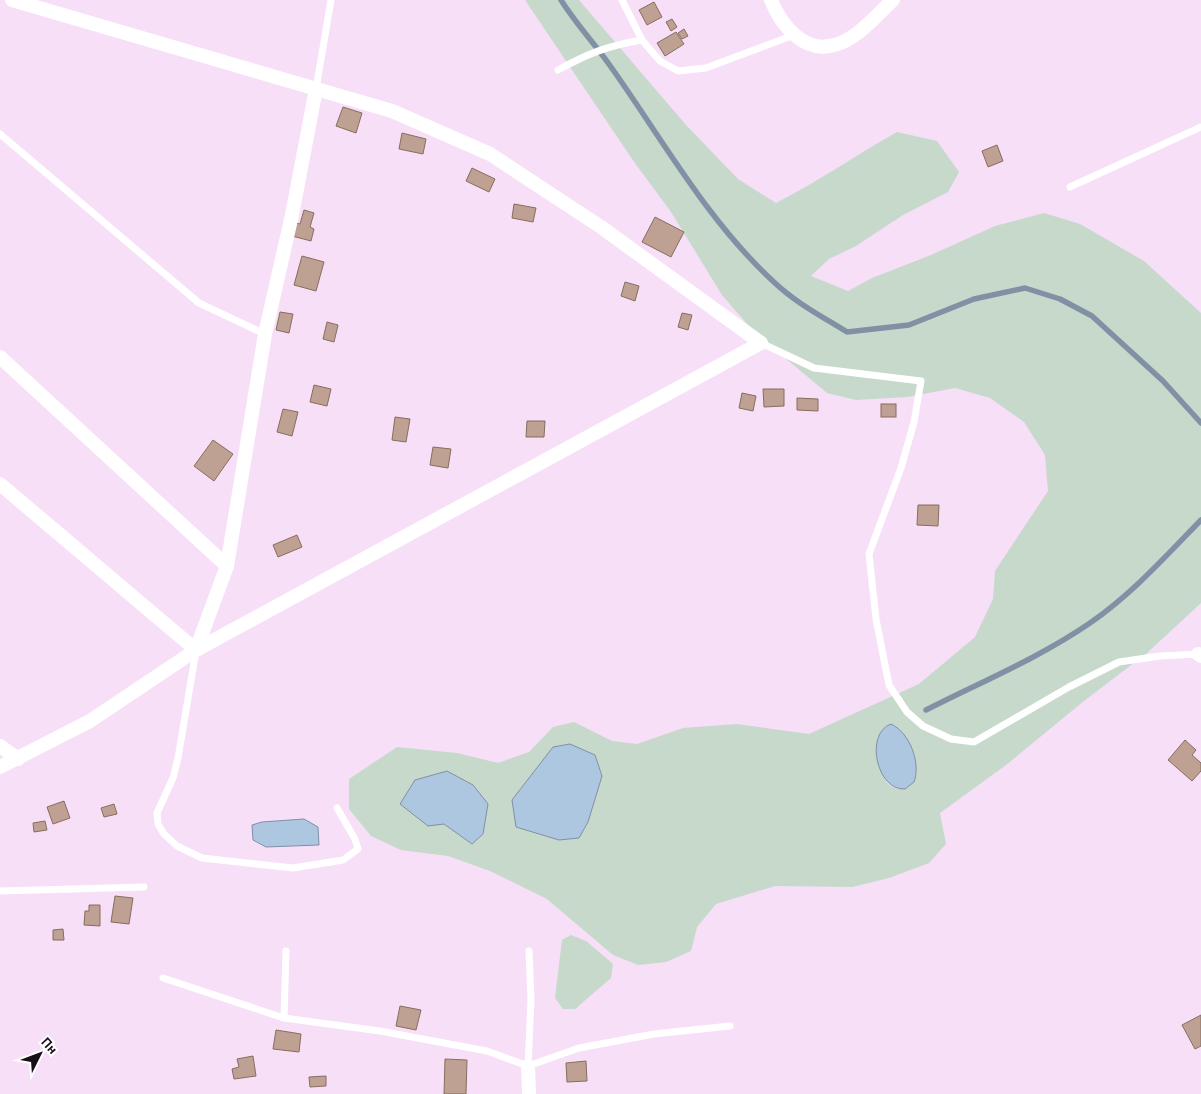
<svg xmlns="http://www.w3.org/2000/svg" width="1201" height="1094" font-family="'Alegreya Sans',sans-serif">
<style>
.green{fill:#c6d9cb;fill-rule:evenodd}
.water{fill:#aec7e1;stroke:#8190a4}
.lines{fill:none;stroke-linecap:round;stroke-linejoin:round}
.stream{stroke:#8190a4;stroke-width:5.5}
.building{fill:#bea193;stroke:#876d5f}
.lane{stroke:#fff;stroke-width:7}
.street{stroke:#fff;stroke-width:14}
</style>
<rect width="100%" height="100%" fill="#f6dff7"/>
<g class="green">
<path d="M525 0H579L686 125 738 179 776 203C818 182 856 155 897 132L937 141 959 172 948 192 903 215 856 246 829 259 811 276 848 291 872 278 931 255 995 226 1044 213 1080 224 1144 261 1201 313V603L1147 653 1084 701 1006 765 940 813 946 844 929 863 889 878 852 887 775 886 716 904 697 927 691 951 666 962 638 965 613 955 547 899 490 871 448 856 401 850 371 836 349 809V779L397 747 457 753 498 763 529 752 553 727 574 722 612 741 637 744 683 728 737 724 809 734 919 684 975 637 993 599 995 571 1048 491 1045 455 1024 422 990 398 955 388 907 397 856 400 827 393 754 332 722 295 671 212 632 159ZM888 725H894L908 743 905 789C872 791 882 747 884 728ZM444 824 483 834 472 844Z"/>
<polygon points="571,935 586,941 613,964 611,978 575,1009 563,1009 555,998 562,940"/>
</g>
<g class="water">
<path d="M891 724C910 733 921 763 914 782L905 789C877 791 864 734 891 724Z"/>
<polygon points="570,744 595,755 602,776 588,822 579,838 559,840 516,827 512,800 553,747"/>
<polygon points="447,771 473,785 488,804 483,834 472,844 444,824 428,826 400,804 415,780"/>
<polygon points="304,819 318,827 319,845 266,847 253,840 252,825 262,822"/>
</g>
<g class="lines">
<g class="stream">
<path d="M561 0C576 24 595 44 611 67 663 140 708 222 775 283 796 303 823 317 847 332L909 325 974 299 1025 288 1060 299 1092 316 1163 381 1201 423"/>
<path d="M926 710C981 682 1039 658 1090 623 1132 594 1166 556 1201 520"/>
</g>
</g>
<g class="building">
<polygon points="654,2 662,17 647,25 639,10"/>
<polygon points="672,19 677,27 671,31 666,22"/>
<polygon points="684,29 688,36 682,39 678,33"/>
<polygon points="676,32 684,44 665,56 657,43"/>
<polygon points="343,107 362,113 356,133 336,126"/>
<polygon points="402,133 426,139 423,154 399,149"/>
<polygon points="997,145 1003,161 988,167 982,151"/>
<polygon points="472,168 495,179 489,192 466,181"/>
<polygon points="514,204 536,208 533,222 512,218"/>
<polygon points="304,210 314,213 310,227 314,229 311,241 292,236 295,223 300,224"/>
<polygon points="655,217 684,232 671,257 642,242"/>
<polygon points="302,256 324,262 316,291 294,285"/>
<polygon points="625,282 639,286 635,301 621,296"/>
<polygon points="280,312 293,314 289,333 276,330"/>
<polygon points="682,313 692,315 688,330 678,327"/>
<polygon points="327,322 338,325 334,342 323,339"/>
<polygon points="314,385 331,389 327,406 310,402"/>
<polygon points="763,389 784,389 784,406 764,407"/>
<polygon points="742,393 756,396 753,411 739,408"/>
<polygon points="797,398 818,399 818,411 797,410"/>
<rect x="881" y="404" width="15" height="13"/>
<polygon points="283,409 298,412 292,436 277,432"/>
<polygon points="395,417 410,419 406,442 392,440"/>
<polygon points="527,421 545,421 544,437 526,437"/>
<polygon points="213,440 233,454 214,481 194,466"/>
<polygon points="433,447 451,449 448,468 430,465"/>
<polygon points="918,505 939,505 938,526 917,525"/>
<polygon points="297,535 302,547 278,557 273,545"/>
<polygon points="1185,740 1196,750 1192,755 1201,763 1201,771 1192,781 1168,760"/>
<polygon points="64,801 70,818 53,824 47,807"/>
<polygon points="114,804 117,814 104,817 101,808"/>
<polygon points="45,821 47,830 34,832 33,823"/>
<polygon points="115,896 133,898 129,924 111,922"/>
<polygon points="89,905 100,905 100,926 84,925 85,911 89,911"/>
<polygon points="63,929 64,940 53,940 53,930"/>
<polygon points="400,1006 421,1010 416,1030 396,1026"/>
<polygon points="1201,1015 1201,1046 1195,1049 1182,1025"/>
<polygon points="276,1030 301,1034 299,1052 273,1049"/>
<polygon points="253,1056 256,1076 234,1079 232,1069 239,1067 237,1059"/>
<polygon points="445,1059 467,1060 466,1094 444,1094"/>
<polygon points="586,1061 587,1081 567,1082 566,1063"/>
<polygon points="326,1076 326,1086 310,1087 309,1077"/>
</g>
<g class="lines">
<g class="lane">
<polyline points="622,0 642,40 660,61 678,71 706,68 794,35"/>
<path d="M558 70C589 53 607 46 642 40"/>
<polyline points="316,89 331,0"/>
<polyline points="0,134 199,303 265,334"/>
<polyline points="1070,187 1201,127"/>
<polyline points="761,343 814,368 921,381 914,422 901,468 869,554 876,619 889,685 907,712 923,726 951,739 974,742 1069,687 1119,662 1160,656 1198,654"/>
<polyline points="196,651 178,758 173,778 157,813 158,824 164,834 177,846 202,858 293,868 343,860 358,849 355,839 337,808"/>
<polyline points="0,891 144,887"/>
<polyline points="286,951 284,1018 380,1031 487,1051 528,1066 579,1048 654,1034 730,1026"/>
<polyline points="163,978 284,1018"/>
<polyline points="528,1066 531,1000 529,951"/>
</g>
<g class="street">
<path d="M771 0C781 25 804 54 834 45 856 40 877 15 893 0"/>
<polyline points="0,357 227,566"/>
<polyline points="0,484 196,650 227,566 265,334 292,215 316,89"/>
<polyline points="1198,654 1201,656"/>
<polyline points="0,746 18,759"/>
<polyline points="0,767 90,721 196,650 761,343 601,227 490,154 392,111 12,0"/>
<polyline points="528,1066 529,1094"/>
</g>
</g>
<g transform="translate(40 1054) rotate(48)" stroke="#ffffff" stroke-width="4" paint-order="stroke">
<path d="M0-4L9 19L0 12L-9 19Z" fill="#170f17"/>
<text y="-8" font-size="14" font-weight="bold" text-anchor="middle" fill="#170f17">Пн</text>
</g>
</svg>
